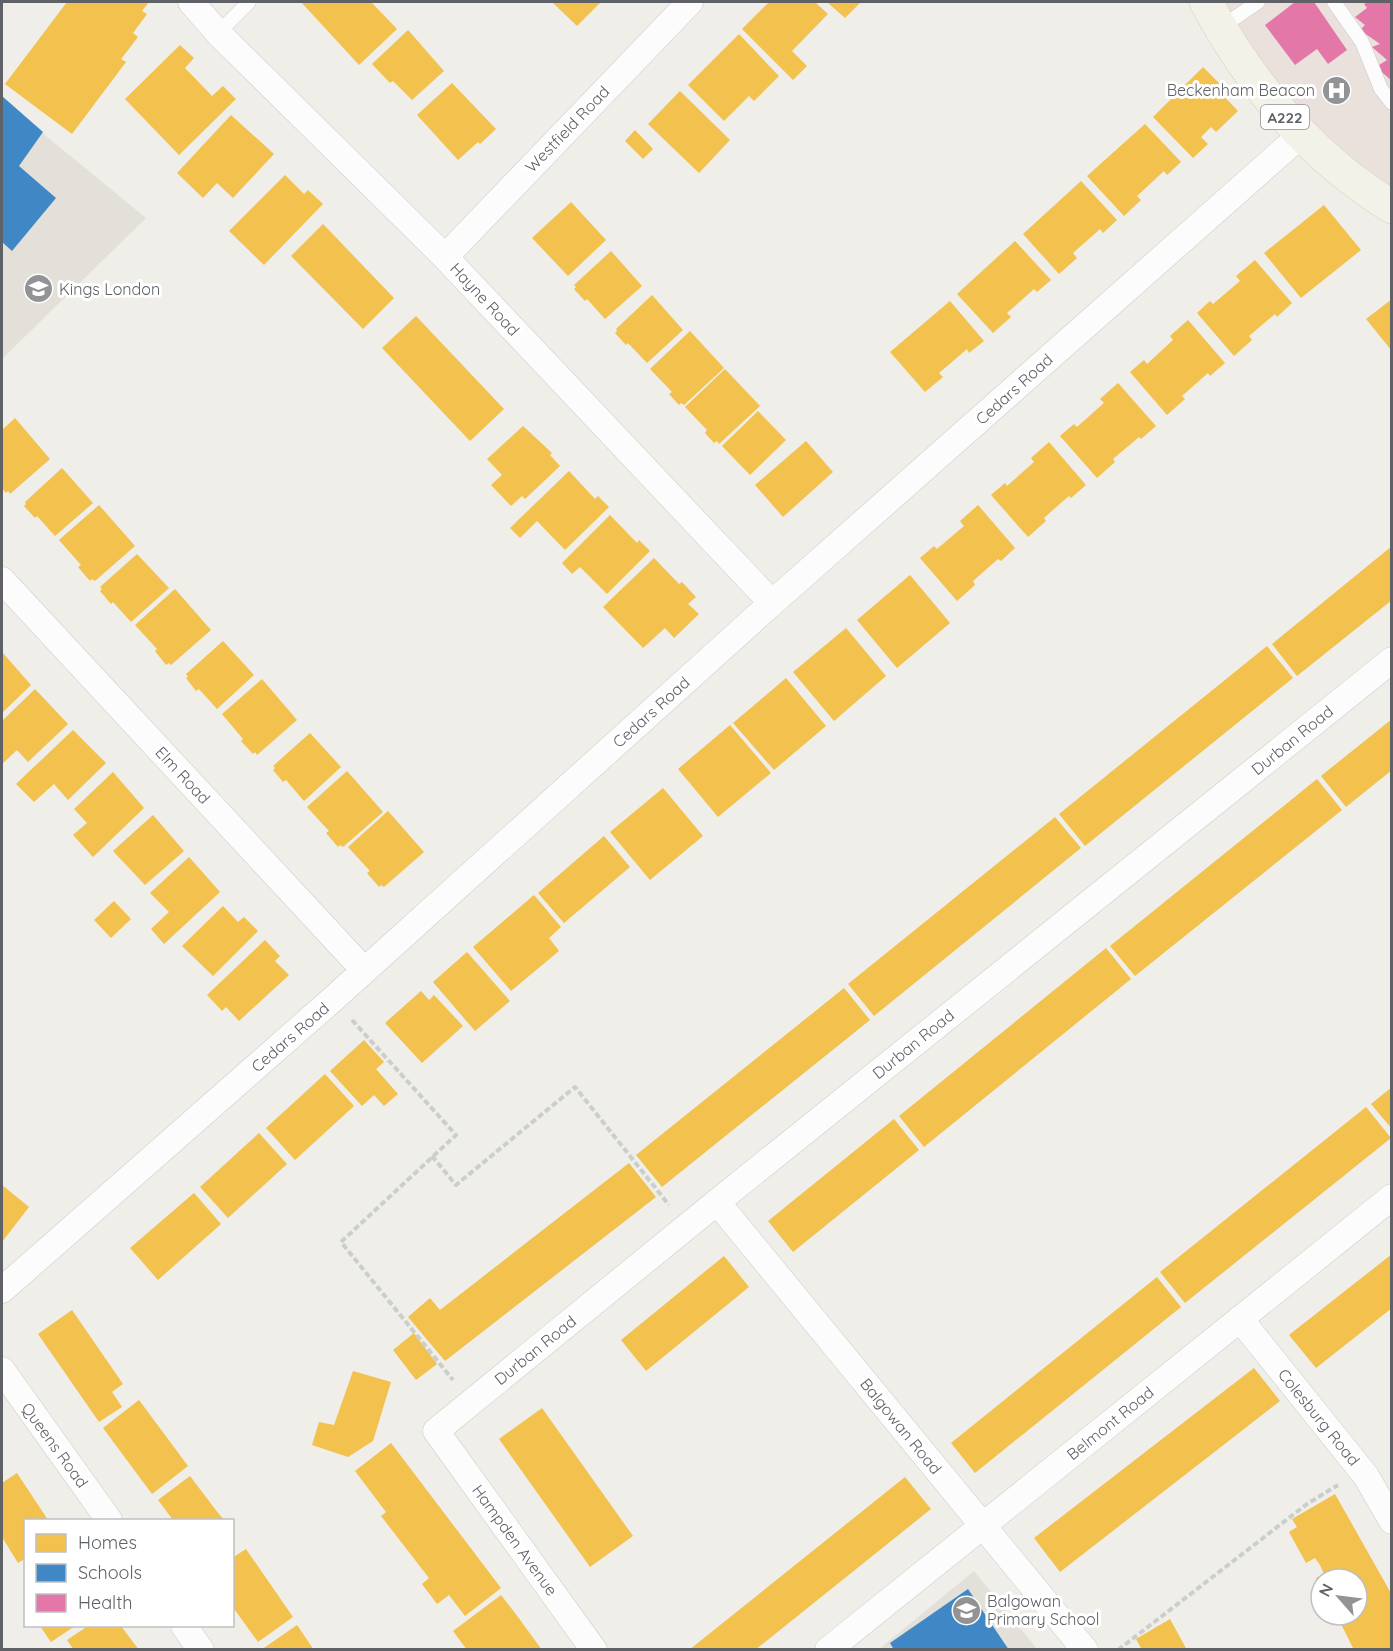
<svg xmlns="http://www.w3.org/2000/svg" width="1393" height="1651" font-family="Quicksand,sans-serif">
<style>
.education{fill:#e2e0d9}
.medical{fill:#eae0dc}
.homes{fill:#f2c14e}
.schools{fill:#3f88c5}
.health{fill:#e377a8}
.lines{fill:none;stroke-linecap:round;stroke-linejoin:round}
.service-casing{stroke:#cbcbcb;stroke-width:15}
.minor-casing{stroke:#cbcbcb;stroke-width:27}
.primary-casing{stroke:#d7d0b6;stroke-width:34}
.path{stroke:#cacfcb;stroke-width:4;stroke-dasharray:6 3;stroke-linecap:butt}
.service{stroke:#fdfcfc;stroke-width:14}
.minor{stroke:#fdfcfc;stroke-width:26}
.primary{stroke:#f3f2e9;stroke-width:33}
.labels{text-anchor:middle;dominant-baseline:central;stroke-width:6;stroke-linejoin:round;paint-order:stroke}
.shield{fill:#fff;stroke:#8e9195;stroke-width:1.5}
.shield-label{font-size:15px;font-weight:bold;fill:#5e6267}
.poi-label{font-size:16px;fill:#5e6267;stroke:#fff;text-anchor:start}
.street-label{font-size:16px;fill:#5e6267;stroke:#fff}
</style>
<rect width="100%" height="100%" fill="#efeee9"/>
<g class="education">
<polygon points="2,100 146,218 2,359"/>
<polygon points="974,1571 1037,1649 878,1650"/>
</g>
<polygon class="medical" points="1227,2 1391,2 1391,187 1316,133 1247,47 1225,3"/>
<g class="homes">
<polygon points="67,2 149,2 142,11 147,14 133,33 138,37 121,59 126,62 72,134 5,84"/>
<polygon points="301,2 371,2 397,29 359,65"/>
<polygon points="552,2 601,2 577,26"/>
<polygon points="769,2 815,2 828,14 792,51 807,66 793,80 742,29"/>
<polygon points="827,2 861,2 845,18"/>
<polygon points="408,30 444,71 412,100 393,81 390,83 372,64"/>
<polygon points="739,34 779,76 754,101 749,96 724,121 688,85"/>
<polygon points="180,45 194,58 185,68 212,96 223,86 236,99 179,155 125,99"/>
<polygon points="1203,67 1222,86 1218,90 1238,111 1216,132 1211,127 1201,137 1208,144 1193,158 1153,117"/>
<polygon points="452,83 496,129 480,144 478,142 458,160 417,115"/>
<polygon points="680,91 730,140 699,173 648,124"/>
<polygon points="231,115 274,154 233,198 217,183 203,198 177,173"/>
<polygon points="1145,124 1181,162 1167,175 1164,171 1137,196 1141,200 1124,216 1087,176"/>
<polygon points="635,130 653,149 643,159 625,141"/>
<polygon points="285,175 304,194 308,190 323,204 264,265 229,231"/>
<polygon points="1081,181 1117,220 1103,233 1100,229 1073,253 1077,258 1059,274 1023,234"/>
<polygon points="571,202 606,240 568,276 532,238"/>
<polygon points="1324,205 1361,250 1301,298 1264,253"/>
<polygon points="323,224 394,298 363,329 291,256"/>
<polygon points="1015,241 1051,280 1037,292 1034,289 1007,313 1011,317 993,333 957,294"/>
<polygon points="611,251 642,286 605,319 587,299 585,301 574,289 576,287 574,285"/>
<polygon points="1255,260 1292,303 1277,317 1275,314 1249,336 1252,340 1234,356 1197,313 1210,301 1213,304 1240,281 1236,276"/>
<polygon points="652,295 683,330 647,363 628,343 626,345 615,333 617,331 616,329"/>
<polygon points="1392,299 1392,351 1366,319"/>
<polygon points="950,301 984,341 969,353 967,349 939,373 943,377 925,392 890,352"/>
<polygon points="416,316 504,409 470,441 382,348"/>
<polygon points="1188,320 1225,363 1210,376 1208,373 1182,396 1185,399 1167,415 1130,372 1144,360 1147,364 1173,340 1170,336"/>
<polygon points="690,331 724,368 684,405 681,403 679,405 669,394 672,392 650,369"/>
<polygon points="725,369 760,406 719,444 717,441 714,443 705,433 707,430 685,407"/>
<polygon points="1118,383 1156,426 1141,439 1139,437 1113,459 1115,462 1097,478 1060,436 1074,424 1077,427 1104,403 1100,399"/>
<polygon points="758,411 786,440 750,475 722,446"/>
<polygon points="15,418 50,459 10,494 8,491 6,493 2,488 2,430"/>
<polygon points="523,426 552,453 550,455 560,466 525,499 522,496 511,506 491,485 502,475 487,459"/>
<polygon points="806,441 833,472 783,517 755,485"/>
<polygon points="1049,442 1086,485 1071,498 1069,496 1054,509 1044,518 1046,521 1028,537 991,495 1005,483 1007,486 1034,462 1031,458"/>
<polygon points="62,468 93,503 55,536 37,516 35,518 24,506 26,504 25,502"/>
<polygon points="569,471 595,499 598,496 609,507 565,550 537,521 520,538 510,528"/>
<polygon points="99,505 135,546 95,581 92,579 90,581 78,567 81,565 59,540"/>
<polygon points="978,505 1015,548 1001,561 998,559 973,581 975,585 957,601 920,558 934,546 937,549 964,526 960,521"/>
<polygon points="610,515 637,543 639,540 650,551 607,594 580,567 572,574 562,563"/>
<polygon points="1392,546 1392,600 1297,676 1272,644"/>
<polygon points="137,554 169,588 131,622 113,602 111,604 100,591 102,589 100,587"/>
<polygon points="654,558 679,584 682,582 696,597 688,604 699,614 674,638 665,628 643,648 603,607"/>
<polygon points="910,575 950,623 897,668 857,620"/>
<polygon points="175,589 211,630 171,665 169,663 166,665 155,651 157,649 135,625"/>
<polygon points="846,628 886,676 834,721 793,672"/>
<polygon points="223,641 254,675 217,709 199,689 196,691 186,678 188,677 186,674"/>
<polygon points="1267,646 1293,678 1085,846 1059,814"/>
<polygon points="2,652 31,685 2,713"/>
<polygon points="786,678 826,726 774,770 733,723"/>
<polygon points="262,679 297,720 257,755 255,752 253,754 241,741 243,739 222,714"/>
<polygon points="35,689 68,724 28,762 17,750 2,764 2,733 3,731 2,721"/>
<polygon points="1392,719 1392,770 1346,807 1321,776"/>
<polygon points="730,725 771,773 718,817 678,769"/>
<polygon points="73,730 106,763 68,800 54,784 34,802 16,784"/>
<polygon points="310,733 341,767 304,801 286,780 283,782 273,770 275,768 273,766"/>
<polygon points="347,771 383,812 343,847 340,845 338,847 326,833 329,831 307,807"/>
<polygon points="113,772 144,808 93,857 73,835 87,823 74,809"/>
<polygon points="1317,779 1342,810 1135,976 1110,946"/>
<polygon points="663,788 703,836 650,880 610,832"/>
<polygon points="388,811 424,852 384,887 381,885 379,887 367,873 370,871 348,847"/>
<polygon points="153,815 184,851 145,885 113,851"/>
<polygon points="1055,817 1081,848 874,1016 848,984"/>
<polygon points="604,836 630,867 564,923 538,893"/>
<polygon points="189,857 220,892 164,944 151,929 169,912 150,893"/>
<polygon points="534,895 561,927 549,938 559,951 511,991 473,947"/>
<polygon points="114,901 131,919 111,938 94,920"/>
<polygon points="223,906 238,922 244,917 258,931 213,976 182,946"/>
<polygon points="265,940 280,956 275,961 289,975 239,1021 226,1007 222,1011 207,995"/>
<polygon points="1106,948 1131,979 924,1147 899,1116"/>
<polygon points="467,952 510,1001 475,1031 433,982"/>
<polygon points="844,988 870,1020 662,1187 636,1155"/>
<polygon points="421,991 429,1000 434,995 463,1026 422,1063 385,1023"/>
<polygon points="364,1040 384,1062 376,1069 398,1094 384,1106 374,1095 362,1106 330,1071"/>
<polygon points="325,1074 354,1106 295,1160 266,1128"/>
<polygon points="1392,1087 1392,1129 1371,1104"/>
<polygon points="1366,1107 1391,1138 1185,1303 1160,1272"/>
<polygon points="894,1119 919,1150 793,1252 768,1221"/>
<polygon points="259,1133 287,1164 228,1218 200,1187"/>
<polygon points="629,1163 656,1197 445,1361 408,1317 430,1298 440,1310"/>
<polygon points="2,1185 29,1207 2,1242"/>
<polygon points="194,1193 221,1224 158,1280 130,1248"/>
<polygon points="1392,1254 1392,1308 1316,1368 1289,1335"/>
<polygon points="724,1256 749,1287 646,1371 621,1340"/>
<polygon points="1157,1277 1181,1307 975,1473 951,1443"/>
<polygon points="72,1310 123,1384 112,1392 122,1407 99,1422 38,1334"/>
<polygon points="414,1333 437,1364 416,1380 393,1350"/>
<polygon points="1254,1368 1280,1401 1060,1572 1034,1538"/>
<polygon points="353,1371 391,1382 373,1441 348,1457 312,1445 319,1422 334,1425"/>
<polygon points="139,1400 188,1466 152,1494 103,1428"/>
<polygon points="542,1408 633,1536 590,1567 499,1439"/>
<polygon points="391,1443 501,1588 465,1616 449,1595 437,1604 422,1584 429,1578 381,1516 386,1512 355,1471"/>
<polygon points="17,1473 48,1520 26,1520 26,1558 18,1563 2,1537 2,1483"/>
<polygon points="190,1476 215,1509 224,1520 173,1520 158,1500"/>
<polygon points="905,1477 931,1509 911,1525 755,1650 689,1650"/>
<polygon points="1335,1494 1392,1595 1392,1650 1354,1650 1341,1624 1350,1619 1348,1615 1357,1615 1357,1579 1321,1579 1321,1586 1316,1578 1324,1574 1320,1565 1315,1558 1306,1563 1289,1532 1297,1527 1292,1519"/>
<polygon points="246,1549 293,1617 258,1642 232,1606 232,1558"/>
<polygon points="501,1595 518,1617 542,1650 467,1650 453,1631"/>
<polygon points="1170,1619 1187,1650 1142,1650 1136,1639"/>
<polygon points="297,1625 314,1650 261,1650"/>
<polygon points="40,1626 75,1626 51,1642"/>
<polygon points="88,1626 121,1626 139,1650 74,1650 67,1640"/>
</g>
<g class="schools">
<polygon points="2,96 43,132 19,166 56,198 12,251 2,242"/>
<polygon points="968,1589 1009,1650 894,1650 890,1643"/>
</g>
<g class="health">
<polygon points="1295,2 1314,2 1347,50 1328,64 1317,49 1295,65 1265,25"/>
<polygon points="1368,2 1392,2 1392,81 1376,67 1387,60 1372,47 1380,44 1360,30 1365,25 1355,17 1367,8 1364,4"/>
</g>
<g class="lines">
<defs>
<g id="service">
<polyline points="1334,2 1362,42 1381,89 1392,103"/>
<polyline points="1220,28 1258,2"/>
<polyline points="218,33 249,2"/>
</g>
<g id="minor">
<polyline points="191,2 218,33 445,257 772,603"/>
<polyline points="445,257 690,2"/>
<polyline points="2,580 364,970"/>
<polyline points="717,1202 1085,1650"/>
<polyline points="2,1290 333,999 772,603 1301,135"/>
<polyline points="1240,1319 1366,1476 1392,1521"/>
<polyline points="2,1370 109,1520"/>
<polyline points="184,1626 201,1650"/>
<polyline points="594,1650 436,1431 717,1202 1392,660"/>
<polyline points="828,1650 1392,1197"/>
</g>
<path id="primary" d="M1206 2C1250 84 1311 157 1392 207"/>
</defs>
<use href="#service" class="service-casing"/>
<use href="#minor" class="minor-casing"/>
<use href="#primary" class="primary-casing"/>
<g class="path">
<polyline points="352,1020 456,1135 341,1242 453,1380"/>
<polyline points="432,1156 456,1185 575,1087 669,1205"/>
<polyline points="1118,1650 1307,1504 1338,1485"/>
</g>
<use href="#service" class="service"/>
<use href="#minor" class="minor"/>
<use href="#primary" class="primary"/>
</g>
<defs>
<symbol id="hospital-disc" viewBox="-11 -11 22 22"><circle r="9.5" fill="#919394" stroke="#fff"/><path d="M-5-5h3v3.5h4V-5h3V5h-3V1.5h-4V5h-3Z" fill="#fff"/></symbol>
<symbol id="school-disc" viewBox="-11 -11 22 22"><circle r="9.5" fill="#919394" stroke="#fff"/><path d="M0-5L7-2L0 1L-7-2ZM-4 1L0 2.5L4 1V4Q0 6-4 4Z" fill="#fff"/></symbol>
</defs>
<g fill-rule="evenodd">
<use href="#hospital-disc" x="1320" y="74" width="33" height="33"/>
<use href="#school-disc" x="22" y="272" width="33" height="33"/>
<use href="#school-disc" x="950" y="1594" width="33" height="33"/>
</g>
<g class="labels">
<rect class="shield" x="1261" y="105" width="48" height="24" rx="4.5"/>
<g class="shield-label">
<text x="1285" y="117">A222</text>
</g>
<g class="poi-label">
<text x="1315" y="90" text-anchor="end">Beckenham Beacon</text>
<text x="59" y="289">Kings London</text>
<text x="987" y="1601">Balgowan<tspan x="987" dy="18">Primary School</tspan></text>
</g>
<g class="street-label">
<text transform="translate(567 129) rotate(-46)">Westfield Road</text>
<text transform="translate(485 299) rotate(47)">Hayne Road</text>
<text transform="translate(1014 389) rotate(-42)">Cedars Road</text>
<text transform="translate(651 712) rotate(-42)">Cedars Road</text>
<text transform="translate(1292 740) rotate(-39)">Durban Road</text>
<text transform="translate(183 775) rotate(47)">Elm Road</text>
<text transform="translate(290 1037) rotate(-41)">Cedars Road</text>
<text transform="translate(913 1044) rotate(-39)">Durban Road</text>
<text transform="translate(535 1350) rotate(-39)">Durban Road</text>
<text transform="translate(1319 1417) rotate(51)">Colesburg Road</text>
<text transform="translate(1110 1423) rotate(-39)">Belmont Road</text>
<text transform="translate(901 1426) rotate(51)">Balgowan Road</text>
<text transform="translate(55 1445) rotate(54)">Queens Road</text>
<text transform="translate(515 1540) rotate(54)">Hampden Avenue</text>
</g>
</g>
<rect width="1393" height="1651" fill="none" stroke="#5e6267" stroke-width="6"/>
<rect x="24" y="1519" width="210" height="108" fill="#ffffff" stroke="#bfc0c2" stroke-width="1.5"/>
<rect x="36" y="1534" width="30" height="18" fill="#f2c14e" stroke="#bfc0c2" stroke-width="1.5"/>
<text x="78" y="1549" font-size="18" fill="#5e6267">Homes</text>
<rect x="36" y="1564" width="30" height="18" fill="#3f88c5" stroke="#bfc0c2" stroke-width="1.5"/>
<text x="78" y="1579" font-size="18" fill="#5e6267">Schools</text>
<rect x="36" y="1594" width="30" height="18" fill="#e377a8" stroke="#bfc0c2" stroke-width="1.5"/>
<text x="78" y="1609" font-size="18" fill="#5e6267">Health</text>
<g transform="translate(1339 1597) rotate(298)"><circle r="28" fill="#ffffff" stroke="#bfc0c2" stroke-width="1.5"/>
<path d="M0-4.5L10 22L0 15L-10 22Z" fill="#919394"/>
<text y="-9" font-size="16" font-weight="bold" text-anchor="middle" fill="#5e6267">N</text>
</g>
</svg>
